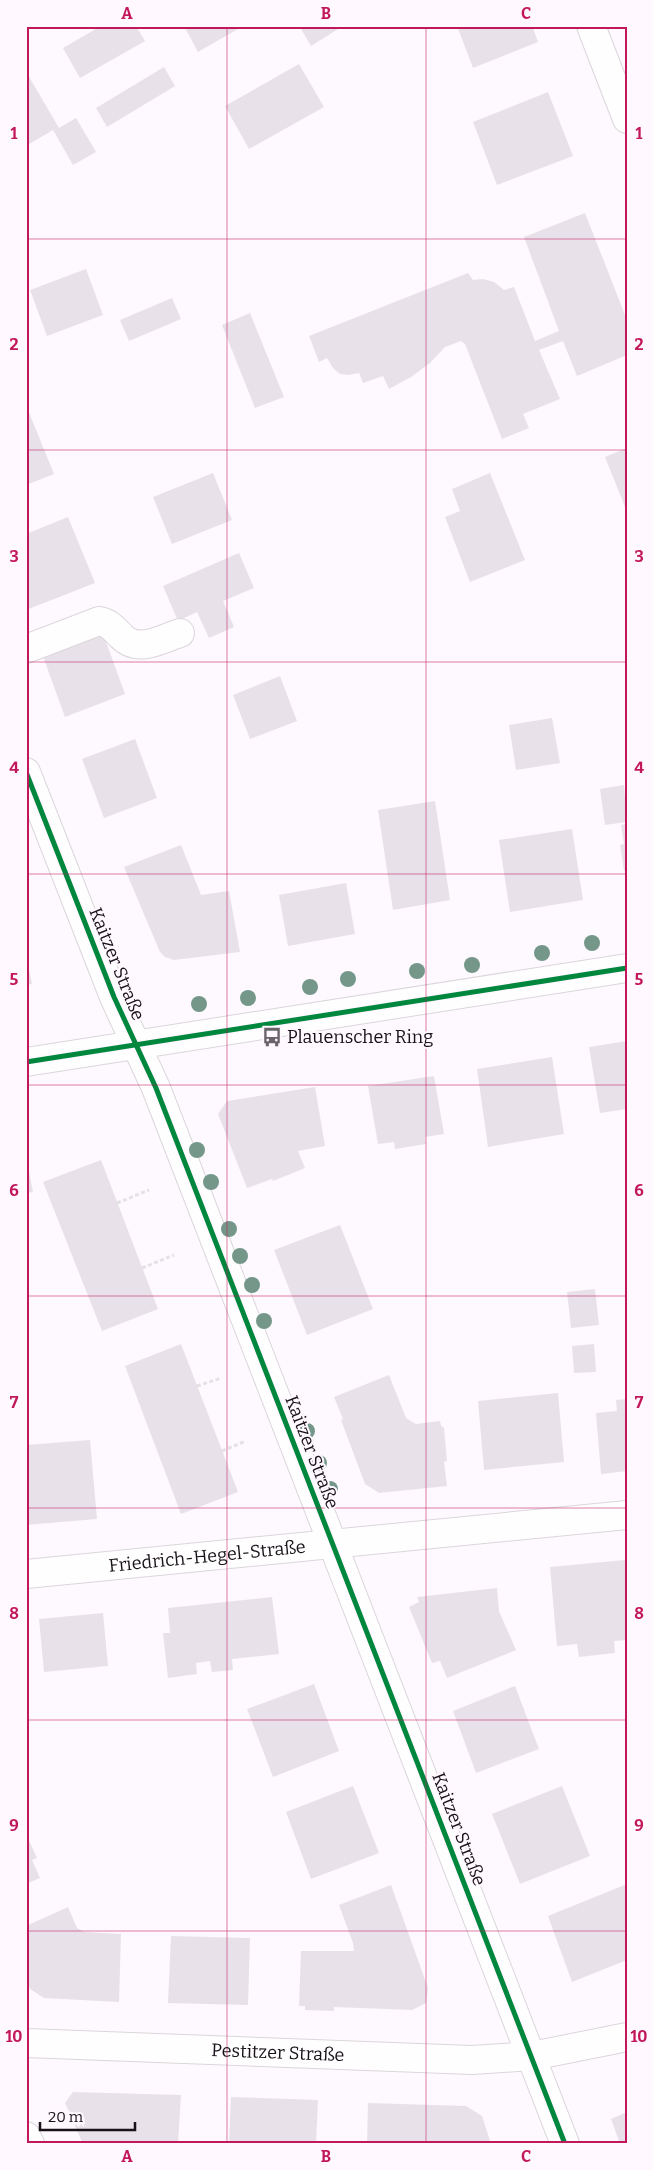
<svg xmlns="http://www.w3.org/2000/svg" width="653" height="2170" font-family="Bitter,serif">
<style>
.building{fill:#e9e1e9}
.lines{fill:none;stroke-linecap:round;stroke-linejoin:round}
.minor-casing{stroke:#dbd6db;stroke-width:30}
.path{stroke:#e4e2e4;stroke-width:3;stroke-dasharray:4 2.5;stroke-linecap:butt}
.minor{stroke:#fffeff;stroke-width:28}
.cycleway-casing{stroke:#fff8ff;stroke-width:8}
.cycleway{stroke:#00873e;stroke-width:5}
.tree{fill:#749789}
.grid{fill:none;stroke:#c2185b;stroke-width:1;stroke-opacity:0.55}
.labels{text-anchor:middle;dominant-baseline:central;stroke-width:4;stroke-linejoin:round;paint-order:stroke}
.street-label{font-size:18px;fill:#191319;stroke:#fff8ff}
.poi-label{font-size:18px;fill:#191319;stroke:#fff8ff;text-anchor:start}
.neatline{fill:none;stroke:#c2185b;stroke-width:2}
.grid-label{font-size:16px;text-anchor:middle;font-weight:bold;fill:#c2185b}
</style>
<rect width="100%" height="100%" fill="#fef9fe"/>
<g class="building">
<polygon points="101,26 136,26 145,41 80,78 63,48"/>
<polygon points="184,26 243,26 198,52"/>
<polygon points="343,26 311,46 300,27 301,26"/>
<polygon points="457,26 532,26 538,42 473,68"/>
<polygon points="299,64 324,107 249,149 225,106"/>
<polygon points="164,67 175,86 107,127 96,108"/>
<polygon points="28,75 59,128 76,118 96,152 73,165 53,130 26,146 26,76"/>
<polygon points="548,92 573,156 497,185 473,122"/>
<polygon points="585,213 627,320 627,355 577,376 563,341 539,350 560,399 523,414 529,428 502,439 465,344 461,341 445,347 430,363 411,377 389,389 383,376 363,383 359,373 348,375 340,374 333,368 327,358 319,362 309,336 468,273 473,280 483,279 494,282 504,290 514,287 535,341 559,331 524,237"/>
<polygon points="86,269 103,315 47,336 30,290"/>
<polygon points="172,298 181,319 129,341 120,320"/>
<polygon points="250,313 284,397 255,408 222,325"/>
<polygon points="26,405 54,474 26,485"/>
<polygon points="627,448 627,512 605,457"/>
<polygon points="213,473 232,520 172,544 153,497"/>
<polygon points="490,473 525,560 470,582 445,517 460,511 452,489"/>
<polygon points="68,517 95,583 26,610 26,534"/>
<polygon points="239,553 254,588 223,601 234,627 209,638 197,612 178,621 163,586"/>
<polygon points="101,628 125,694 65,717 41,651"/>
<polygon points="280,676 297,721 250,739 233,695"/>
<polygon points="552,718 560,763 516,770 509,725"/>
<polygon points="135,739 157,798 104,818 82,759"/>
<polygon points="624,785 627,822 605,825 600,789"/>
<polygon points="435,801 450,900 393,910 378,810"/>
<polygon points="627,824 627,871 624,871 620,845 624,844 621,825"/>
<polygon points="572,829 583,900 510,912 499,840"/>
<polygon points="181,845 201,895 229,891 240,952 174,960 165,957 160,952 124,867"/>
<polygon points="346,883 355,934 288,946 279,895"/>
<polygon points="26,955 32,984 26,985"/>
<polygon points="627,1041 627,1109 600,1113 589,1047"/>
<polygon points="552,1057 564,1134 488,1147 477,1069"/>
<polygon points="434,1076 444,1134 425,1137 426,1144 395,1149 394,1142 378,1144 368,1086"/>
<polygon points="315,1087 325,1146 298,1151 305,1168 273,1181 272,1179 247,1188 218,1114 227,1101"/>
<polygon points="26,1156 33,1192 26,1193"/>
<polygon points="101,1160 158,1309 102,1331 43,1182"/>
<polygon points="340,1225 373,1309 307,1335 274,1250"/>
<polygon points="595,1289 599,1325 571,1328 567,1292"/>
<polygon points="181,1344 238,1492 181,1514 125,1366"/>
<polygon points="594,1344 596,1372 574,1373 572,1346"/>
<polygon points="389,1375 406,1418 416,1424 440,1421 441,1426 444,1428 447,1461 444,1462 447,1486 379,1493 365,1484 341,1420 343,1419 334,1397"/>
<polygon points="558,1393 564,1462 484,1470 478,1401"/>
<polygon points="627,1399 627,1471 601,1474 596,1413 617,1411 616,1400"/>
<polygon points="90,1440 97,1519 26,1525 26,1445"/>
<polygon points="625,1560 627,1582 627,1640 614,1641 615,1653 579,1657 577,1644 557,1646 550,1567"/>
<polygon points="497,1588 499,1611 516,1650 447,1678 440,1661 432,1663 409,1607 419,1602 417,1597"/>
<polygon points="272,1597 279,1654 232,1659 233,1670 212,1672 210,1661 196,1663 197,1674 168,1678 163,1633 170,1633 168,1608"/>
<polygon points="103,1613 108,1666 44,1672 39,1619"/>
<polygon points="314,1684 339,1751 273,1777 247,1709"/>
<polygon points="515,1686 539,1749 476,1773 453,1711"/>
<polygon points="353,1786 379,1853 311,1879 286,1812"/>
<polygon points="562,1786 590,1856 520,1884 492,1814"/>
<polygon points="26,1834 37,1858 32,1860 40,1878 26,1884"/>
<polygon points="627,1884 627,1960 572,1982 548,1916"/>
<polygon points="391,1885 428,1988 426,2003 412,2010 334,2007 334,2011 305,2010 305,2006 299,2006 301,1951 354,1951 353,1943 339,1905"/>
<polygon points="68,1907 77,1928 84,1932 121,1934 119,2002 44,1998 30,1989 26,1980 26,1926"/>
<polygon points="171,1936 250,1938 248,2005 168,2003"/>
<polygon points="73,2092 181,2095 178,2144 83,2144 65,2103"/>
<polygon points="231,2097 318,2100 316,2144 229,2144"/>
<polygon points="368,2103 466,2106 482,2116 491,2144 367,2144"/>
<polygon points="627,2112 627,2144 620,2144 611,2119"/>
</g>
<g class="lines">
<defs>
<g id="minor">
<polyline points="591,26 627,119"/>
<path d="M26 649 99 621C110 623 114 629 121 636 138 654 161 639 180 633"/>
<polyline points="26,772 114,997 156,1088 565,2144"/>
<polyline points="26,1062 627,968"/>
<path id="s1" d="M26 1574 627 1515"/>
<path id="s2" d="M26 2043 472 2060 532 2056 627 2037"/>
<polyline points="26,2136 30,2144"/>
</g>
</defs>
<use href="#minor" class="minor-casing"/>
<g class="path">
<polyline points="117,1203 149,1190"/>
<polyline points="142,1268 174,1255"/>
<polyline points="197,1386 221,1378"/>
<polyline points="222,1451 246,1441"/>
</g>
<use href="#minor" class="minor"/>
<defs>
<g id="cycleway">
<polyline points="26,772 114,997 156,1088 565,2144"/>
<polyline points="26,1062 627,968"/>
</g>
</defs>
<use href="#cycleway" class="cycleway-casing"/>
<use href="#cycleway" class="cycleway"/>
</g>
<g class="tree">
<circle cx="592" cy="943" r="8"/>
<circle cx="542" cy="953" r="8"/>
<circle cx="472" cy="965" r="8"/>
<circle cx="417" cy="971" r="8"/>
<circle cx="348" cy="979" r="8"/>
<circle cx="310" cy="987" r="8"/>
<circle cx="248" cy="998" r="8"/>
<circle cx="199" cy="1004" r="8"/>
<circle cx="197" cy="1150" r="8"/>
<circle cx="211" cy="1182" r="8"/>
<circle cx="229" cy="1229" r="8"/>
<circle cx="240" cy="1256" r="8"/>
<circle cx="252" cy="1285" r="8"/>
<circle cx="264" cy="1321" r="8"/>
<circle cx="307" cy="1431" r="8"/>
<circle cx="319" cy="1463" r="8"/>
<circle cx="330" cy="1489" r="8"/>
</g>
<path class="grid" d="M227 26V2144M426 26V2144M26 239H627M26 450H627M26 662H627M26 874H627M26 1085H627M26 1296H627M26 1508H627M26 1720H627M26 1931H627"/>
<defs>
<symbol id="bus-bare" viewBox="-9 -9 18 18"><path d="M-5-6H5V4H4V6H2V4H-2V6H-4V4H-5ZM-3.5-4V0h7V-4ZM-3.5 1.2v1.5H-2V1.2ZM2 1.2v1.5H3.5V1.2Z" fill="#696469" stroke="#fff8ff" stroke-width="2.5" paint-order="stroke"/></symbol>
</defs>
<g fill-rule="evenodd">
<use href="#bus-bare" x="258" y="1023" width="28" height="28"/>
</g>
<g class="labels">
<g class="street-label">
<text transform="translate(117 964) rotate(68)">Kaitzer Straße</text>
<text transform="translate(312 1452) rotate(69)">Kaitzer Straße</text>
<text stroke="none"><textPath href="#s1" startOffset="182">Friedrich-Hegel-Straße</textPath></text>
<text transform="translate(459 1829) rotate(69)">Kaitzer Straße</text>
<text stroke="none"><textPath href="#s2" startOffset="252">Pestitzer Straße</textPath></text>
</g>
<g class="poi-label">
<text x="287" y="1037">Plauenscher Ring</text>
</g>
</g>
<rect width="653" height="2170" fill="none" stroke="#fff8ff" stroke-width="55"/>
<path d="M40 2122v8h95v-8" fill="none" stroke="#191319" stroke-width="2.5"/>
<text x="48" y="2122" font-size="15" fill="#191319" stroke="#fff8ff" stroke-width="4" paint-order="stroke">20 m</text>
<rect x="28" y="28" width="598" height="2114" class="neatline"/>
<g class="grid-label">
<text x="127" y="19">A</text>
<text x="326" y="19">B</text>
<text x="526" y="19">C</text>
<text x="14" y="139">1</text>
<text x="639" y="139">1</text>
<text x="14" y="350">2</text>
<text x="639" y="350">2</text>
<text x="14" y="562">3</text>
<text x="639" y="562">3</text>
<text x="14" y="773">4</text>
<text x="639" y="773">4</text>
<text x="14" y="985">5</text>
<text x="639" y="985">5</text>
<text x="14" y="1196">6</text>
<text x="639" y="1196">6</text>
<text x="14" y="1408">7</text>
<text x="639" y="1408">7</text>
<text x="14" y="1619">8</text>
<text x="639" y="1619">8</text>
<text x="14" y="1831">9</text>
<text x="639" y="1831">9</text>
<text x="14" y="2042">10</text>
<text x="639" y="2042">10</text>
<text x="127" y="2162">A</text>
<text x="326" y="2162">B</text>
<text x="526" y="2162">C</text>
</g>
</svg>
